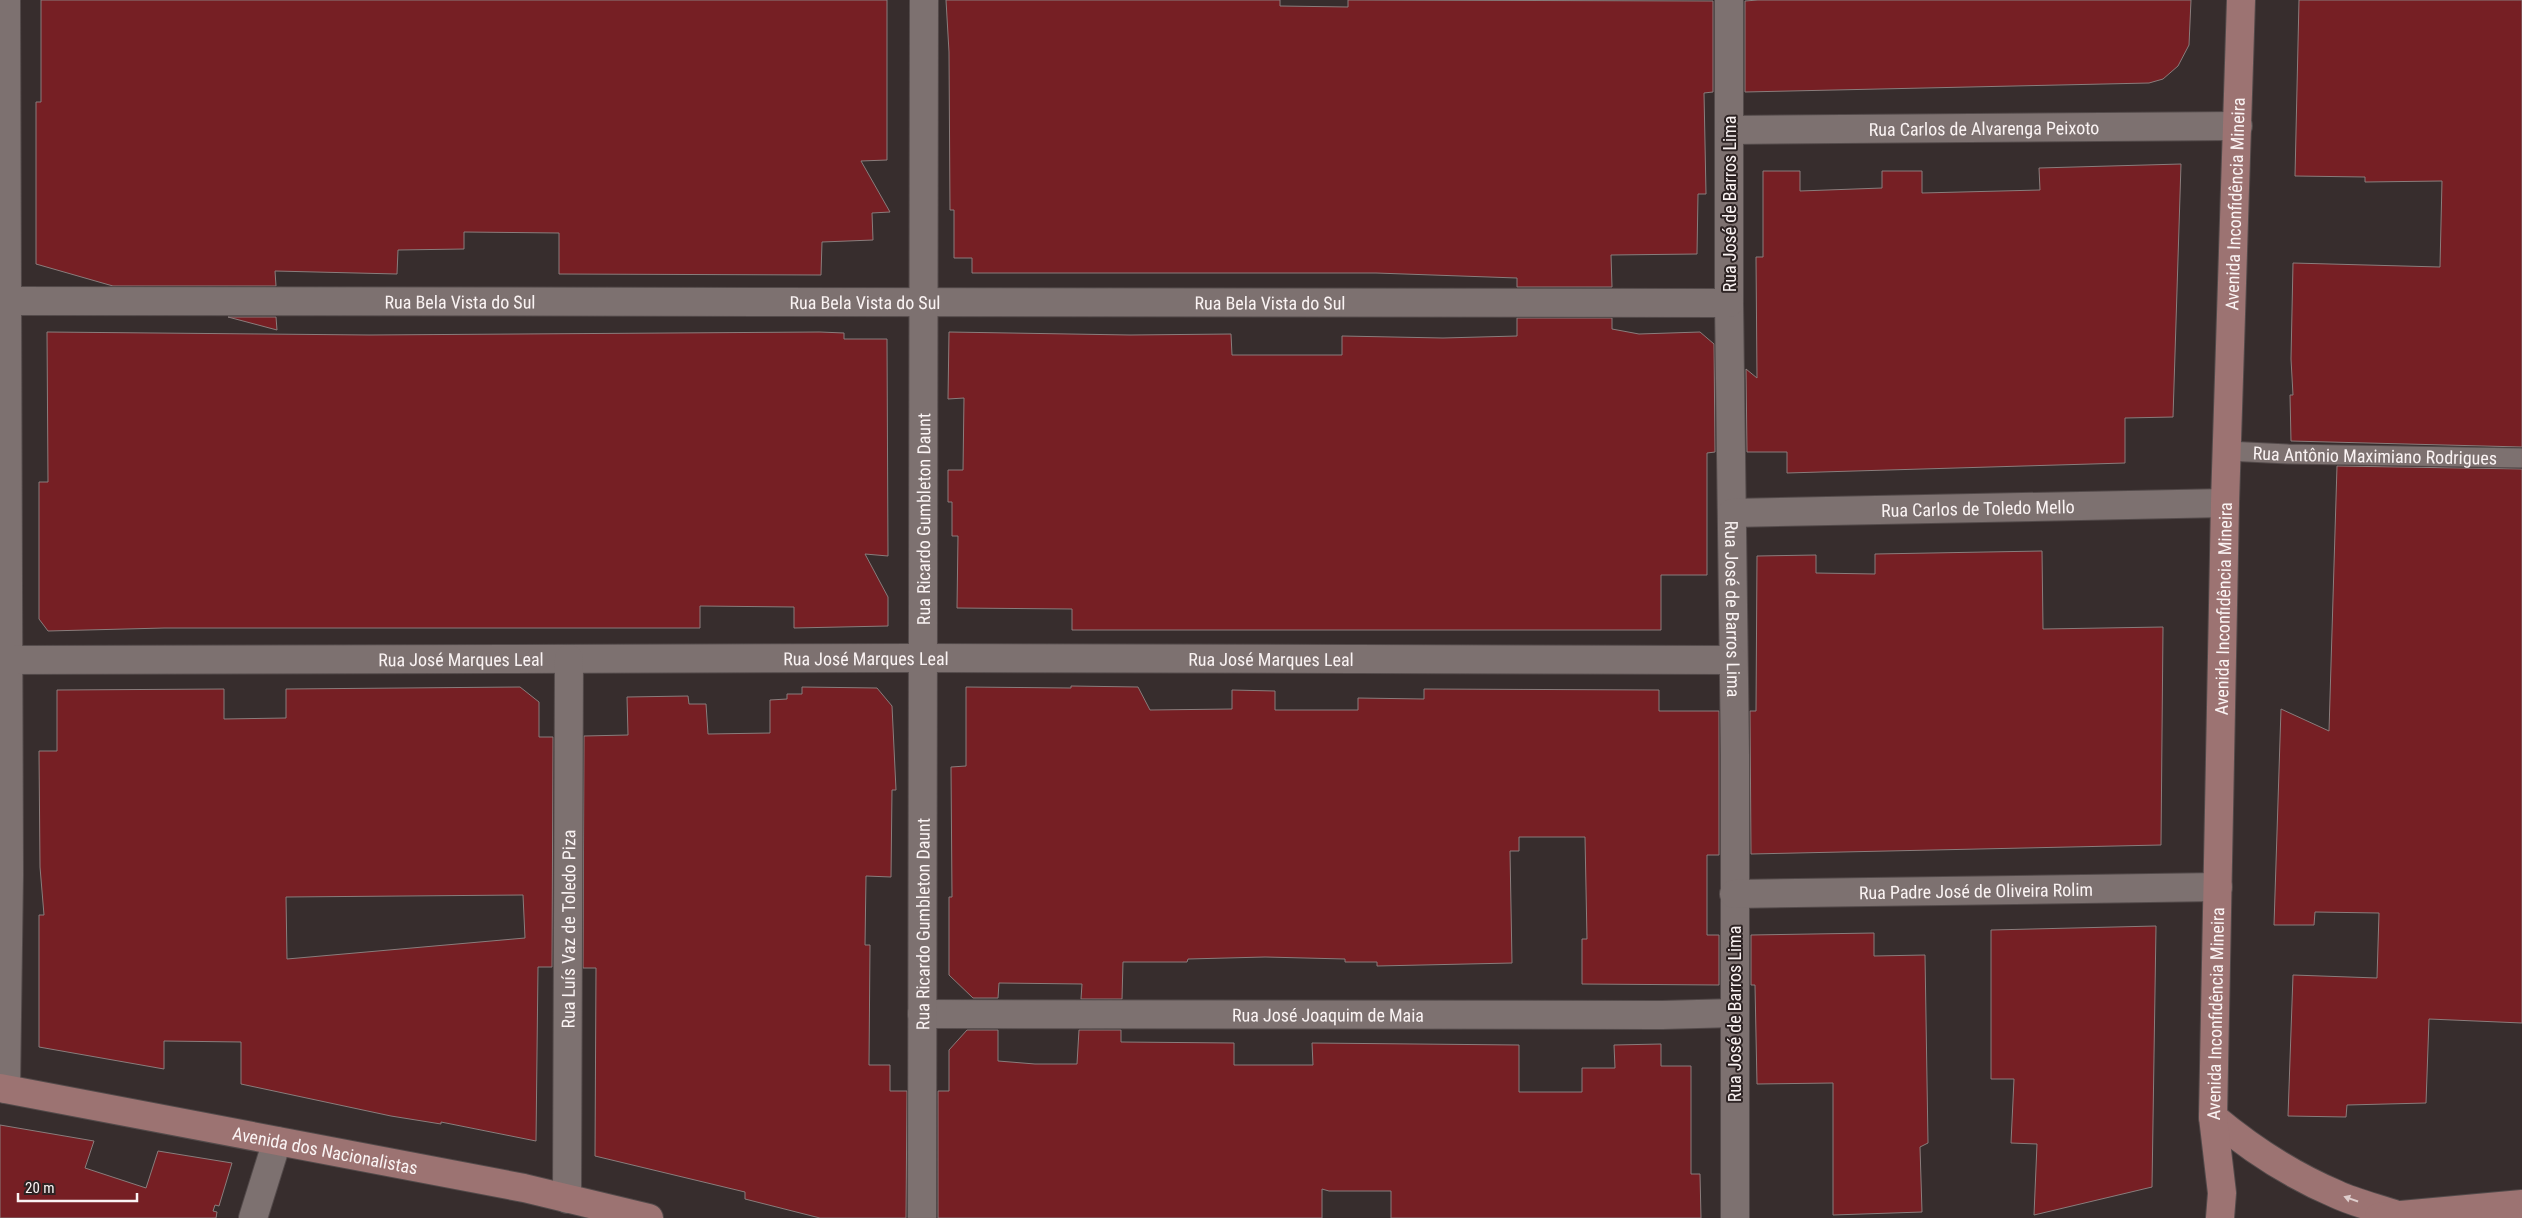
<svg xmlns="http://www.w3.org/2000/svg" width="2522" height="1218" font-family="'Roboto Condensed',sans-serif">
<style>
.building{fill:#761f24;stroke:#897d7c;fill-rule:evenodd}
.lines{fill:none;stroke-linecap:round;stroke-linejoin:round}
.lane-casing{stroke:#534a4a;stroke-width:21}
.street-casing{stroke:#534a4a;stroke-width:30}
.secondary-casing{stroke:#534a4a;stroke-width:30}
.lane{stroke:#7d7170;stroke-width:19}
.street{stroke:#7d7170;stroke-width:28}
.secondary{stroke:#9c7372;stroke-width:28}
.oneway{fill:#decdcc}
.labels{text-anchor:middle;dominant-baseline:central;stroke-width:4;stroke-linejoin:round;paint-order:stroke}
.street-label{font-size:18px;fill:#faf3f3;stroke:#2d2323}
</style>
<rect width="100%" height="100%" fill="#372d2d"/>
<g class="building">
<polygon points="41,0 887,0 887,160 861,161 890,212 872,213 873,240 822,242 821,275 559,274 559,233 464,232 464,249 398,250 397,274 275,271 276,286 113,286 36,264 36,102 41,102"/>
<polygon points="946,0 1280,0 1280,6 1348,7 1348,0 1713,1 1713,92 1704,93 1706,194 1698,194 1697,254 1611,255 1612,287 1517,287 1517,278 1376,273 972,273 972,258 954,258 954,210 950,210 949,52"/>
<polygon points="1758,0 2191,0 2189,45 2178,66 2163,79 2149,83 1745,92 1745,1"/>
<polygon points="2299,0 2522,0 2522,447 2291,441 2290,395 2293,395 2291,359 2293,263 2440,267 2442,181 2365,182 2365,177 2295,176"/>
<polygon points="2181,164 2173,417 2125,418 2125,463 1787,473 1787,452 1747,452 1746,369 1757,378 1756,257 1763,257 1763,171 1800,171 1800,191 1882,188 1882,171 1922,171 1922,193 2040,190 2039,168"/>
<polygon points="228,317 276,317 277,330"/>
<polygon points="1517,318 1612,318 1612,329 1639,334 1700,332 1714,344 1715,452 1707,453 1707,575 1661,575 1661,630 1072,630 1072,609 957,608 958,536 952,536 952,502 948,502 948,470 963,470 964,398 948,399 949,332 1130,335 1231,334 1232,355 1342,355 1342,336 1443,338 1517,336"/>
<polygon points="47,332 369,335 820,332 844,333 844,339 887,339 888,556 865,554 888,597 888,626 794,628 794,607 700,606 700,628 164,628 48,631 39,619 39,482 48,482"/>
<polygon points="2337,466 2522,469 2522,1023 2429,1019 2426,1103 2347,1105 2346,1117 2288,1116 2293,975 2377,978 2379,913 2315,912 2314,925 2274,925 2281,709 2329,731"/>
<polygon points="2042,551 2043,629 2163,627 2161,845 1751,854 1750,711 1756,711 1757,556 1816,555 1816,573 1875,574 1875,554"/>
<polygon points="1071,686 1138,687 1150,710 1232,709 1232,690 1275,691 1275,710 1358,710 1358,698 1424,699 1424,689 1659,690 1659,711 1719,711 1719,855 1707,855 1707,935 1719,935 1719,985 1582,984 1582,939 1587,939 1585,837 1519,837 1519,851 1510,851 1512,963 1377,966 1377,962 1345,962 1345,959 1265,957 1188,959 1187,962 1123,962 1122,999 1081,999 1082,984 999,983 998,998 973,998 949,975 949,897 952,897 951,767 966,766 966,687 1071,688"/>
<path d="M520 687 539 702V737H553L552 967H538L536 1141 441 1122V1124L391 1116 241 1084V1042L164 1041V1069L39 1047V915H44L40 867 39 751H57V690L224 689V719L286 718V689ZM523 895 525 938 287 959 286 897Z"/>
<polygon points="802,687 877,688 892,706 896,790 892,790 891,877 866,876 865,945 870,945 869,1065 890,1065 890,1091 907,1091 906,1218 820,1218 745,1199 745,1192 595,1156 596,968 583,968 584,736 628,735 627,697 688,696 689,704 706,704 708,734 770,733 770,700 787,699 787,694 802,694"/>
<polygon points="2156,926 2152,1187 2034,1215 2037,1144 2011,1143 2014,1079 1991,1079 1991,930"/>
<polygon points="1874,933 1874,956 1925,955 1928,1143 1920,1147 1922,1212 1833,1215 1833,1083 1757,1084 1755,985 1751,985 1751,935"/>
<polygon points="967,1030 998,1030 998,1061 1035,1064 1077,1064 1079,1030 1121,1030 1121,1042 1234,1043 1234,1065 1313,1065 1312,1043 1519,1045 1519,1092 1582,1092 1582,1068 1615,1068 1614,1045 1661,1044 1661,1066 1691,1066 1691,1174 1700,1174 1701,1218 1391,1218 1391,1191 1329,1191 1322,1189 1322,1218 938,1218 938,1091 949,1091 949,1050"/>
<polygon points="0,1125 94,1141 85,1168 146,1188 158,1151 232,1163 219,1206 215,1205 213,1211 217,1212 216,1218 0,1218"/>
</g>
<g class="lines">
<defs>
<g id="lane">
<path id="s1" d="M2227 451 2288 454 2522 458"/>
</g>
<g id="street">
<polyline points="6,0 9,874 6,1089"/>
<path id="s2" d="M1729 0V303L1735 755V1218"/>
<path id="s3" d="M1730 130 2238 126"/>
<path id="s4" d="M0 301 1729 303"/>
<path id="s5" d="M1732 513 2225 503"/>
<path id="s6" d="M0 660 922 658 1733 660"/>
<path id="s7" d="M1734 894 2218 887"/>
<path id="s8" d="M922 1014 1662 1015 1734 1013"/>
<path id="s9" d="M567 1199 569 659"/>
<polyline points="253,1218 277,1141"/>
<path id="s10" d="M922 1218 924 0"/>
</g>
<g id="secondary">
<path id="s11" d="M0 1088 524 1188 649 1218"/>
<path d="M2213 1117C2250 1148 2291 1175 2336 1194 2355 1203 2377 1208 2397 1215"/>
<polyline points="2379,1217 2522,1204"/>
<path id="s12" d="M2220 1218 2222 1193 2213 1117 2225 503 2241 0"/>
</g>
</defs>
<use href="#lane" class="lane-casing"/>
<use href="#street" class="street-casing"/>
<use href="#secondary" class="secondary-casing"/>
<use href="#lane" class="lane"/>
<use href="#street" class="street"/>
<use href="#secondary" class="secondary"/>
</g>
<defs><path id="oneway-solid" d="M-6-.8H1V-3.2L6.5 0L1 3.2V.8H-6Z" transform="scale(1.25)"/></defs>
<use class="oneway" href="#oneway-solid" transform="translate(2351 1199) rotate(-161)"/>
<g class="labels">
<g class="street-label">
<text stroke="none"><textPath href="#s3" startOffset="254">Rua Carlos de Alvarenga Peixoto</textPath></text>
<text transform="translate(1729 204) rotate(-90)">Rua José de Barros Lima</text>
<text stroke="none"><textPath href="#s12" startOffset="1015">Avenida Inconfidência Mineira</textPath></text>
<text stroke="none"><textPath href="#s4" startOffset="460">Rua Bela Vista do Sul</textPath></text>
<text stroke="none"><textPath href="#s4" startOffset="865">Rua Bela Vista do Sul</textPath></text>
<text stroke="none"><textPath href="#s4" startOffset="1270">Rua Bela Vista do Sul</textPath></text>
<text stroke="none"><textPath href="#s1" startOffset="148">Rua Antônio Maximiano Rodrigues</textPath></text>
<text stroke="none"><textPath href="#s5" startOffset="246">Rua Carlos de Toledo Mello</textPath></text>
<text stroke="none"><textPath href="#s10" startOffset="699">Rua Ricardo Gumbleton Daunt</textPath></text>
<text stroke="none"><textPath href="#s2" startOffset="609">Rua José de Barros Lima</textPath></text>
<text stroke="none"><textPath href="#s12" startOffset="610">Avenida Inconfidência Mineira</textPath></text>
<text stroke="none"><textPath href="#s6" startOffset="866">Rua José Marques Leal</textPath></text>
<text stroke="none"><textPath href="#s6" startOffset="1271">Rua José Marques Leal</textPath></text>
<text stroke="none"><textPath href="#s6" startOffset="461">Rua José Marques Leal</textPath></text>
<text stroke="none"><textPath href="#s7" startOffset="242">Rua Padre José de Oliveira Rolim</textPath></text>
<text stroke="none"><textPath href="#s10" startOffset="294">Rua Ricardo Gumbleton Daunt</textPath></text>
<text stroke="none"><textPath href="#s9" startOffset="270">Rua Luís Vaz de Toledo Piza</textPath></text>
<text transform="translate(1734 1014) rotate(-90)">Rua José de Barros Lima</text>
<text stroke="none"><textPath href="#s12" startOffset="205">Avenida Inconfidência Mineira</textPath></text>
<text stroke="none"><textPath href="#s8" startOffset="406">Rua José Joaquim de Maia</textPath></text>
<text stroke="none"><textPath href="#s11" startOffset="331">Avenida dos Nacionalistas</textPath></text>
</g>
</g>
<path d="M18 1193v8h119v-8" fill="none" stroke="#faf3f3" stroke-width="2.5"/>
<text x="25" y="1193" font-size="15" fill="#faf3f3" stroke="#2d2323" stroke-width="4" paint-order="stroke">20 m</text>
</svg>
